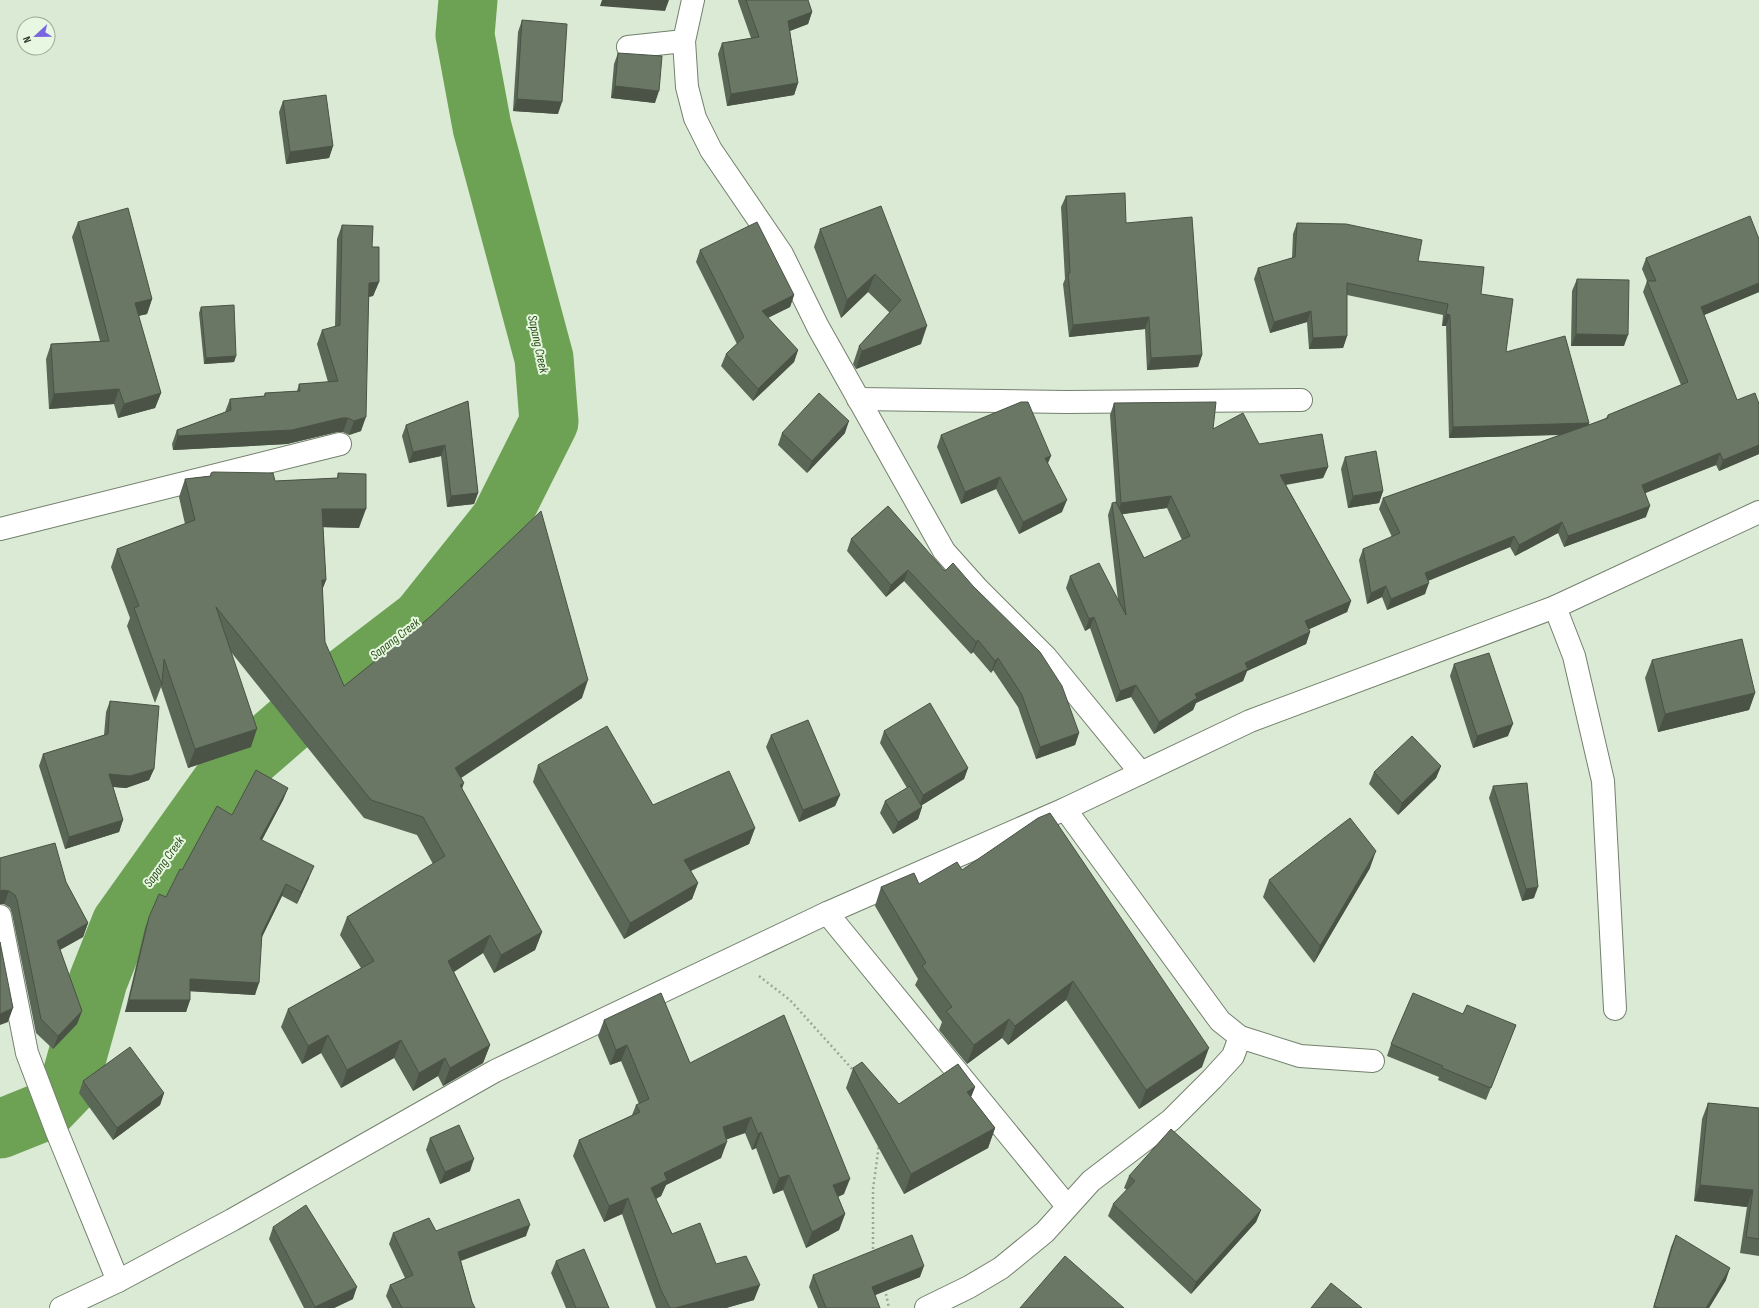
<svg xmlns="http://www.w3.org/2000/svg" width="1759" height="1308" font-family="'Sofia Sans Condensed',sans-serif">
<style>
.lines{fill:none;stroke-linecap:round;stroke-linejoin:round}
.river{stroke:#6da255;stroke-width:59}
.minor-casing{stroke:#73806d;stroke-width:24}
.path{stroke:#9ba796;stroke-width:2.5;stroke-dasharray:2 3;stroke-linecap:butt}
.minor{stroke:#fff;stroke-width:22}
.wall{fill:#5a6656;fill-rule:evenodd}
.shaded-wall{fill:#4a5346}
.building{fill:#697764;stroke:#4a5346}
.labels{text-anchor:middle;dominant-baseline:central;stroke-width:4;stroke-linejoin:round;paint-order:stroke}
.water-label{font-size:13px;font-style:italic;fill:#2b4e19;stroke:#e7f7e1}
</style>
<rect width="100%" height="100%" fill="#daead4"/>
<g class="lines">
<polyline class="river" points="0,1129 45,1111 69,1086 98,981 121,923 220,784 327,691 421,619 500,520 549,422 544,358 482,127 465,35 468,0"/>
<defs>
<g id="minor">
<polyline points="693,0 684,41 687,87 695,118 711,150 782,254 818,327 944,551 978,589 1046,657 1141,773"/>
<polyline points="628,47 684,41"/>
<polyline points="858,399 1066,402 1301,400"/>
<polyline points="0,529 340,444"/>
<polyline points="1555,607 1574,656 1603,781 1615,1009"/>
<polyline points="1065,809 1220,1021 1240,1037 1300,1056 1373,1061"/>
<polyline points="827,913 1067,1206"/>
<polyline points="0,916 27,1053 57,1132 118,1281"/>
<polyline points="61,1308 118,1281 232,1220 495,1071 827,913 1065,809 1250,721 1555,607 1759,512"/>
<polyline points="926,1308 969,1287 1001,1268 1045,1232 1091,1181 1171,1120 1212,1079 1233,1056 1240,1037"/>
</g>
</defs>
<use href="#minor" class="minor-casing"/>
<g class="path">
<polyline points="759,976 790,1000 854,1071"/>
<polyline points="873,1254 873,1189 879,1145"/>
<polyline points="885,1289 889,1308"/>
</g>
<use href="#minor" class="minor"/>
</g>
<g class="wall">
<polygon points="738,0 808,0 812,12 808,24 790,31 798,83 794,95 727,106 718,54 722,43 751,38 738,1"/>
<polygon points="522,20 558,114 513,111 518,32"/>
<polygon points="618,53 655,103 611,98 614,64"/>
<polygon points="283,101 333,146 329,158 286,164 279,112"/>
<polygon points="1066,196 1126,223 1202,355 1198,367 1147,370 1145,329 1069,337 1063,284 1065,279 1061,207"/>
<polygon points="881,206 921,344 856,369 853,364 859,346 890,313 868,292 841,318 814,247 820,229"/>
<polygon points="78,222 152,299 147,314 138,316 161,393 155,408 118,418 114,404 49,409 46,359 51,344 100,341 72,237"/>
<polygon points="1297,223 1418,261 1481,294 1506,352 1589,423 1589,425 1606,418 1608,415 1681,385 1643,292 1647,281 1642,269 1646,258 1759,239 1759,292 1704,315 1737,400 1759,404 1759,454 1719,471 1716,465 1645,493 1646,517 1564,547 1558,533 1515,556 1510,547 1428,581 1425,594 1387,610 1382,597 1367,604 1359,560 1363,549 1392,537 1379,509 1383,498 1560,435 1449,438 1446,326 1442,326 1443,315 1347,295 1347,336 1343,348 1309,349 1307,322 1270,333 1254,279 1258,268 1292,258 1293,234"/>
<polygon points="342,225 372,247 379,282 373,296 369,297 361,431 349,435 343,432 337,432 287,444 173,450 172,444 177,430 225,412 230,399 264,396 265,393 297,391 299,384 328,382 317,344 322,330 335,327 337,239"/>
<polygon points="700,250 794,295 790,307 768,318 798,350 794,362 753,401 721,366 726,354 737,344 696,262"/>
<polygon points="1577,279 1624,346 1571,346 1572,291"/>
<polygon points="201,307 236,356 234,362 204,364 199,313"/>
<polygon points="468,401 478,493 474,504 447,507 441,456 409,463 402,436 406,425"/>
<path d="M1114 403 1213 429 1328 467 1323 478 1286 485 1351 601 1347 612 1309 629 1310 632 1306 644 1247 671 1243 681 1196 703 1193 710 1154 734 1131 697 1116 702 1090 628 1085 631 1066 588 1070 576 1118 600 1108 515 1112 503H1116L1110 415ZM1167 508 1182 540 1144 558 1122 514Z"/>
<polygon points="782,433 845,433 807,473 778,445"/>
<polygon points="941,435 1062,512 1019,534 996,489 961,504 937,447"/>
<polygon points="1345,457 1383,491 1379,503 1348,508 1341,469"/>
<polygon points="211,473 275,481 337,478 338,473 359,528 323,527 326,580 322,590 325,642 344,686 582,698 461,777 462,789 542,932 535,950 494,973 483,953 454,972 490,1045 483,1063 443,1086 438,1076 413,1091 394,1058 341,1088 321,1053 302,1064 281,1027 288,1009 361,968 340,935 347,917 433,864 417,835 364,818 231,652 251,747 188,768 161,687 155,703 127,626 130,618 111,567 117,549 185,524 179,497 185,479 210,476"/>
<polygon points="888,506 1079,733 1075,745 1036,759 1018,707 993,670 991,673 973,652 971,654 904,581 886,597 847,551 851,539"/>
<polygon points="1652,660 1755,693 1749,710 1658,732 1645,678"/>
<polygon points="1454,664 1508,736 1473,748 1450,676"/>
<polygon points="110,701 154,769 149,780 126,788 113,787 123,820 119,832 65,849 39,766 43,754 104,735 106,712"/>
<polygon points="884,731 968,768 964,779 922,805 922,807 918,819 893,834 880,813 885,801 907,788 880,743"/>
<polygon points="771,735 840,795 835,806 799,822 766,747"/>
<polygon points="538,765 653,805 755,828 749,844 691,871 698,883 692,899 624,939 533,782"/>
<polygon points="1441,766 1436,778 1398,815 1369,784 1374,772"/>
<polygon points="1493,786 1534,898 1522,901 1489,798"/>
<polygon points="288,788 283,800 262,840 309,878 297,904 282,896 262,937 255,995 190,991 190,1000 186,1012 125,1012 145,928 149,917 166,897 182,870 232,815"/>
<polygon points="0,858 66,882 88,923 83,937 60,950 82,1011 77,1024 53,1049 36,1033 12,914 10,908 4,904 0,904"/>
<polygon points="1370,868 1314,963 1263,897 1269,880"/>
<polygon points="962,870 1202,1067 1139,1109 1066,1000 1008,1045 1002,1038 967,1064 939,1030 942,1022 915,985 918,979 875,906 881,887 919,884"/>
<polygon points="1463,1014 1516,1025 1486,1100 1438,1080 1439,1077 1387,1056 1391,1044"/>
<polygon points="604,1020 690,1063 844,1194 838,1197 845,1214 839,1230 806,1248 783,1190 773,1194 756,1148 752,1150 745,1133 726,1139 721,1158 666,1185 661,1196 656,1199 672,1234 716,1264 754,1300 726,1308 656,1308 622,1214 604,1222 573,1156 579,1140 632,1115 636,1105 639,1104 621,1061 610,1065 598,1036"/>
<polygon points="853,1068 899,1104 975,1087 971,1097 995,1128 988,1148 904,1194 846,1088"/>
<polygon points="83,1081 164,1093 160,1105 113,1140 79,1093"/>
<polygon points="1708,1103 1759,1108 1759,1256 1740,1253 1747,1207 1694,1201 1702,1119"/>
<polygon points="430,1138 470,1171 440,1184 426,1150"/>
<polygon points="1129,1176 1261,1210 1256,1222 1191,1294 1108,1216 1113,1204 1127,1190 1124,1188"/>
<polygon points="273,1227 353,1299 334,1308 304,1308 269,1239"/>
<polygon points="436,1231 526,1236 461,1261 472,1302 475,1308 392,1308 386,1296 390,1285 405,1278 389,1244 393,1233"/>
<polygon points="1676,1235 1726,1280 1709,1308 1653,1308 1671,1247"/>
<polygon points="556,1261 609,1308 566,1308 551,1273"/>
<polygon points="813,1275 920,1277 875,1295 880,1308 818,1308 809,1287"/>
</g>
<g class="shaded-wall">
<polygon points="602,0 669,0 665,11 600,6"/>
<polygon points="812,12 808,24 784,33 788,21"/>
<polygon points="798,83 794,95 727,106 731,94"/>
<polygon points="615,86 659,91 655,103 611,98"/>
<polygon points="517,99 562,102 558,114 513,111"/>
<polygon points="333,146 329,158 286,164 290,152"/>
<polygon points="875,274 868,292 841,318 847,300"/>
<polygon points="379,282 373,296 364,297 369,283"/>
<polygon points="1759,283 1759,292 1697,318 1701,307"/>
<polygon points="794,295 790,307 757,323 762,311"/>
<polygon points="152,299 147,314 129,318 135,303"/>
<polygon points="1311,311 1307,322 1270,333 1274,322"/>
<polygon points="1446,314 1450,315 1446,326 1442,326"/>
<polygon points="1149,317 1145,329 1069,337 1073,325"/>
<polygon points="927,326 921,344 856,369 862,351"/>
<polygon points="1576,334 1628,335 1624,346 1571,346"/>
<polygon points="1347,336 1343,348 1309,349 1313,338"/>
<polygon points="798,350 794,362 753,401 758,389"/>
<polygon points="1202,355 1198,367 1147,370 1151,358"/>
<polygon points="236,356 234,362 204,364 206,358"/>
<polygon points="119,389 114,404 49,409 54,394"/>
<polygon points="161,393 155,408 118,418 124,404"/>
<polygon points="366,417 361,431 349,435 354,421"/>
<polygon points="342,418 348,418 343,432 337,432 287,444 173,450 178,436"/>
<polygon points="849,421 845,433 807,473 812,461"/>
<polygon points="1589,423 1585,434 1449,438 1453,427"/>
<polygon points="445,445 441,456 409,463 413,452"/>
<polygon points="1759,445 1759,454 1719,471 1723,460"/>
<polygon points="1720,453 1716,465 1638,496 1642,485"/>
<polygon points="1051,456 1046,468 1045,458"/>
<polygon points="1328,467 1323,478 1276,486 1280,475"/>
<polygon points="1000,477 996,489 961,504 965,492"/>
<polygon points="1383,491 1379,503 1348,508 1353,496"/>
<polygon points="478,493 474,504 447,507 451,496"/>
<polygon points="1171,496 1167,508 1117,515 1121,503"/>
<polygon points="1067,500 1062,512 1019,534 1023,522"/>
<polygon points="1650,506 1646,517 1564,547 1568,536"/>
<polygon points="322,509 366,509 359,528 316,527"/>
<polygon points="1562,522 1558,533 1515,556 1519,545"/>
<polygon points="1514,536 1510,547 1420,584 1425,573"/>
<polygon points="908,570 904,581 886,597 891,585"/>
<polygon points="322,580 326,580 319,598"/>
<polygon points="1429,583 1425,594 1387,610 1391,599"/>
<polygon points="1386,586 1382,597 1367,604 1371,593"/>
<polygon points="1351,601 1347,612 1301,633 1305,621"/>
<polygon points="1094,617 1090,628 1085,631 1089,619"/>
<polygon points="1310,632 1306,644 1247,671 1243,681 1196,703 1193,710 1154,734 1159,722 1195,694 1245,663"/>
<polygon points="978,640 973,652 971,654 976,642"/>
<polygon points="998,658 993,670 991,673 995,661"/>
<polygon points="588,680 582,698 449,786 455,768"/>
<polygon points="1136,685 1131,697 1116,702 1120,691"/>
<polygon points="1755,693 1749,710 1658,732 1665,714"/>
<polygon points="1513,724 1508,736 1473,748 1477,736"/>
<polygon points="257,729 251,747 188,768 195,749"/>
<polygon points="1079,733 1075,745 1036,759 1040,747"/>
<polygon points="1441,766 1436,778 1398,815 1402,803"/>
<polygon points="968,768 964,779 919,807 923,795"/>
<polygon points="154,769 149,780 126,788 104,786 109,774"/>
<polygon points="464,783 458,801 460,785"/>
<polygon points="288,788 283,800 256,851 260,839"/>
<polygon points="840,795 835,806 799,822 803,810"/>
<polygon points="922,807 918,819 893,834 898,822"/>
<polygon points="123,820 119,832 65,849 69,837"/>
<polygon points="755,828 749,844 678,876 684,860"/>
<polygon points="1376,851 1370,868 1314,963 1320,946"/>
<polygon points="314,866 309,878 297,904 301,892"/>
<polygon points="698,883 692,899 624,939 630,923"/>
<polygon points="286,884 282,896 258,945 262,933"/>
<polygon points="1538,887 1534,898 1522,901 1526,889"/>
<polygon points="3,890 9,891 4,904 0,904 0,891"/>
<polygon points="88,923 83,937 52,954 57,941"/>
<polygon points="542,932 535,950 494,973 501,955"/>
<polygon points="490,935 483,953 442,979 448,961"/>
<polygon points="190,979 259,983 255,995 186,991"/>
<polygon points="1073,981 1066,1000 1008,1045 1015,1026"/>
<polygon points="129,1000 190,1000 186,1012 125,1012"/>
<polygon points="13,1008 8,1022 0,1025 0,1014"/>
<polygon points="82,1011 77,1024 53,1049 58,1036"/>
<polygon points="1009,1019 1002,1038 967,1064 974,1045"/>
<polygon points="328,1035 321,1053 302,1064 308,1046"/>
<polygon points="401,1040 394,1058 341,1088 347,1070"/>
<polygon points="490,1045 483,1063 443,1086 450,1068"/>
<polygon points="627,1045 621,1061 610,1065 616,1050"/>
<polygon points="1209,1048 1202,1067 1139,1109 1146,1090"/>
<polygon points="445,1058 438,1076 413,1091 419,1073"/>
<polygon points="975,1087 967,1107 967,1092"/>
<polygon points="164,1093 160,1105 113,1140 117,1128"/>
<polygon points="751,1117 745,1133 717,1143 723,1127"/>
<polygon points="995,1128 988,1148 904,1194 911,1174"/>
<polygon points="761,1132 756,1148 752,1150 758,1134"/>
<polygon points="727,1142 721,1158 666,1185 661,1196 645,1204 651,1188 664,1173"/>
<polygon points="474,1159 470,1171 440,1184 445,1172"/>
<polygon points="789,1175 783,1190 773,1194 779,1178"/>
<polygon points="850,1179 844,1194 827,1201 833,1185"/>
<polygon points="1700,1185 1753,1190 1747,1207 1694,1201"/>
<polygon points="628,1198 622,1214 604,1222 609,1206"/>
<polygon points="1261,1210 1256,1222 1191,1294 1196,1282"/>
<polygon points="845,1214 839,1230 806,1248 812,1232"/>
<polygon points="530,1225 526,1236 454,1263 458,1252"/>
<polygon points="924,1266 920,1277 868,1298 872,1287"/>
<polygon points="1730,1268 1726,1280 1709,1308 1706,1308"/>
<polygon points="760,1285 754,1300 726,1308 675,1308"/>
<polygon points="357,1287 353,1299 334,1308 314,1308"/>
</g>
<g class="building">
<polygon points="746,0 808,0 812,12 788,21 798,83 731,94 722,43 759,37"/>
<polygon points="522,20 567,24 562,102 517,99"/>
<polygon points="618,53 662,56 659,91 615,86"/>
<polygon points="326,95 333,146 290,152 283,101"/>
<polygon points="1125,193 1126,223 1192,217 1202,355 1151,358 1149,317 1073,325 1068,273 1070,273 1066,196"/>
<polygon points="881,206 927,326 862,351 859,346 901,300 875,274 847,300 820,229"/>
<polygon points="128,208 152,299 135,303 161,393 124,404 119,389 54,394 51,344 109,341 78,222"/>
<polygon points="1750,216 1759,239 1759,283 1701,307 1737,400 1755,393 1759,404 1759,445 1723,460 1720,453 1642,485 1650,506 1568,536 1562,522 1519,545 1514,536 1425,573 1429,583 1391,599 1386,586 1371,593 1363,549 1400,533 1383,498 1608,418 1608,415 1688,382 1647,281 1656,281 1646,258"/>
<polygon points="757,222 794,295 762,311 798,350 758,389 726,354 744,337 700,250"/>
<polygon points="1297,223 1346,224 1422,240 1418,261 1484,267 1481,294 1513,299 1506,352 1565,336 1589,423 1453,427 1450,315 1446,314 1448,304 1347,283 1347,336 1313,338 1311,311 1274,322 1258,268 1295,257"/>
<polygon points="342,225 373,226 372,247 379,247 379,282 369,283 366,417 354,421 348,418 342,418 292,430 178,436 177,430 231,410 230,399 265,396 265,393 300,391 299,384 338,381 322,330 340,325"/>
<polygon points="1577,279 1629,280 1628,335 1576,334"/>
<polygon points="234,305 236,356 206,358 201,307"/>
<polygon points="819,393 849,421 812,461 782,433"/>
<polygon points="468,401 478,493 451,496 445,445 413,452 406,425"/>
<polygon points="1021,402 1028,402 1051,456 1045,458 1067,500 1023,522 1000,477 965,492 941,435"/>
<polygon points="1216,402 1213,429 1243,413 1259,444 1322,434 1328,467 1280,475 1351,601 1305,621 1310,632 1245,663 1248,669 1195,694 1197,698 1159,722 1136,685 1120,691 1094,617 1089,619 1070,576 1099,563 1126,615 1112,503 1116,502 1144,558 1190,536 1171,496 1121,503 1114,403"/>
<polygon points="1376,451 1383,491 1353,496 1345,457"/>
<polygon points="213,472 273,473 275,481 338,478 338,473 366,474 366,509 322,509 326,580 322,580 325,642 344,686 430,617 541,511 588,680 455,768 464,783 460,785 542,932 501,955 490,935 448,961 490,1045 450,1068 445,1058 419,1073 401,1040 347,1070 328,1035 308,1046 288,1009 374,961 347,917 445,856 423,817 371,800 216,607 257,729 195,749 164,659 162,685 134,608 139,606 117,549 195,520 185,479 211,476 211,473"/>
<polygon points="888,506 945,571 953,563 973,586 1040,652 1062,686 1079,733 1040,747 1022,695 998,658 995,661 978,640 976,642 908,570 891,585 851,539"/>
<polygon points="1742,639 1755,693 1665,714 1652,660"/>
<polygon points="1489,653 1513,724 1477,736 1454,664"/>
<polygon points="110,701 159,706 154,769 130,776 109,774 123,820 69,837 43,754 108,734"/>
<polygon points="930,703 968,768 923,795 884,731"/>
<polygon points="808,720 840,795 803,810 771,735"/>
<polygon points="607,726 653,805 729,771 755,828 684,860 698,883 630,923 538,765"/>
<polygon points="1412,736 1441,766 1402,803 1374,772"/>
<polygon points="256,770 288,788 260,839 314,866 301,892 286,884 262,933 259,983 190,979 190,1000 129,1000 149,917 159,894 166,897 180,869 182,870 217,806 232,815"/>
<polygon points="1527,783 1538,887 1526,889 1493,786"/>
<polygon points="910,786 922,807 898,822 885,801"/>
<polygon points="1050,813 1209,1048 1146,1090 1073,981 1015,1026 1009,1019 974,1045 946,1011 952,1007 922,966 926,963 881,887 914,873 919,884 957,862 962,870 1038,818"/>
<polygon points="1350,818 1376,851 1320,946 1269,880"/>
<polygon points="55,843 66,882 88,923 57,941 82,1011 58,1036 41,1019 17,900 15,895 9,891 3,890 0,891 0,858"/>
<polygon points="0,942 13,1008 0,1014"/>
<polygon points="661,993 690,1063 784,1015 850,1179 833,1185 845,1214 812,1232 789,1175 779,1178 761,1132 758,1134 751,1117 723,1127 727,1142 664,1173 667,1180 651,1188 672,1234 700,1223 716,1264 746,1256 760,1285 675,1308 670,1308 661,1290 628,1198 609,1206 579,1140 640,1112 636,1105 649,1099 627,1045 616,1050 604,1020"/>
<polygon points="1413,993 1463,1014 1467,1005 1516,1025 1491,1088 1442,1068 1443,1066 1391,1044"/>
<polygon points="130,1047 164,1093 117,1128 83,1081"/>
<polygon points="862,1062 899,1104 958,1064 975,1087 967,1092 995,1128 911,1174 853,1068"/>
<polygon points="1708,1103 1759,1108 1759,1239 1746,1237 1753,1190 1700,1185"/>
<polygon points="459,1125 474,1159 445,1172 430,1138"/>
<polygon points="1171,1129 1261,1210 1196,1282 1113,1204 1135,1181 1129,1176"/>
<polygon points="519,1199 530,1225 458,1252 472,1302 475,1308 402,1308 390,1285 413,1275 393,1233 429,1218 436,1231"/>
<polygon points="306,1205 357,1287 315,1307 273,1227"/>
<polygon points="912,1235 924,1266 872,1287 880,1308 826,1308 813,1275"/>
<polygon points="1676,1235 1730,1268 1706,1308 1658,1308 1654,1306"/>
<polygon points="584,1249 609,1308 576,1308 556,1261"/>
<polygon points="1065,1256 1124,1308 1020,1308"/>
<polygon points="1331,1283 1362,1308 1311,1308"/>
</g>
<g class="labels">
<g class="water-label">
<text transform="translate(538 344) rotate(78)">Sapang Creek</text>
<text transform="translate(395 639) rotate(-38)">Sapang Creek</text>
<text transform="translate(164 862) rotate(-54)">Sapang Creek</text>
</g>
</g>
<g transform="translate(36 36) rotate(248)"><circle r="19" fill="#e7f7e1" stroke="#9ba797"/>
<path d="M0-3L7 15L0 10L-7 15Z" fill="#7865e0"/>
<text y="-6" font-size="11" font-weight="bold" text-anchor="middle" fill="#292f27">N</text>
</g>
</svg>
